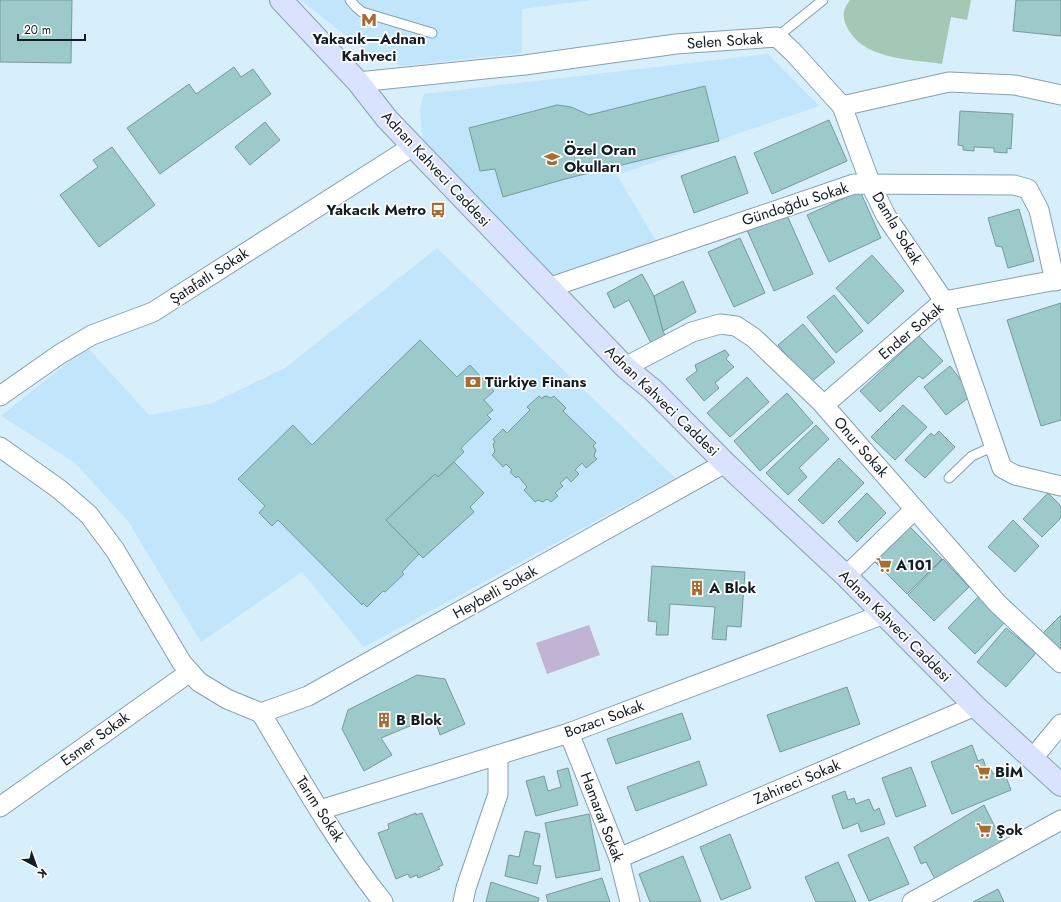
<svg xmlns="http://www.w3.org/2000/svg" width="1061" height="902" font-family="Jost,sans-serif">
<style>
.built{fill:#c1e5fa}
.green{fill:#a4c7b6}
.water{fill:#c0b3d4}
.building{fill:#9ccacb;stroke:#77999a}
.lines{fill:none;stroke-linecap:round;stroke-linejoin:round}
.service-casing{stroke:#86a1b0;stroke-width:11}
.minor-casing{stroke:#86a1b0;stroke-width:21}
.secondary-casing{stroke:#86a1b0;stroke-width:24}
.service{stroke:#fff;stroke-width:9}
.minor{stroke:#fff;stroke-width:19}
.secondary{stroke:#d9e3fe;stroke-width:22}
.labels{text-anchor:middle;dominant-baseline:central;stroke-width:3.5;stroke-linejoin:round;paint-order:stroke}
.poi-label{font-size:15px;font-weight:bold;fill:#121c22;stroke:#fff;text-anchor:start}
.street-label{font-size:15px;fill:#121c22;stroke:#fff}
</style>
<rect width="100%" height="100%" fill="#d7eefb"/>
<g class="built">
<polygon points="301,0 591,0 522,9 522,53 402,66 365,51"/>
<polygon points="768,54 819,106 617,175 656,241 562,274 553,275 423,143 420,109 424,94"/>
<polygon points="437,248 675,478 364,647 302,572 201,642 128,521 74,462 1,416 87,347 149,415 210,404 285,368"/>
</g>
<path class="green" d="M850 0H971L967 20 951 17 942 64C910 59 861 60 846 25 842 14 843 10 850 0Z"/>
<polygon class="water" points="589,625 600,655 547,674 536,643"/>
<g class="building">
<polygon points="0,0 72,0 71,63 0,62"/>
<polygon points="1016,0 1061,0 1061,36 1013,31"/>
<polygon points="234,67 241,77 253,69 271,94 160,174 127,128 189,84 196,94"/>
<polygon points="705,86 719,141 565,179 503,197 495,169 480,171 469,128 557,105 571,107 589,115"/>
<polygon points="960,111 1013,114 1011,149 1007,148 1007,153 994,152 994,148 974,147 974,151 963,150 963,146 958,145"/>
<polygon points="829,120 847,161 772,194 754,153"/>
<polygon points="265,122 280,140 250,165 235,147"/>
<polygon points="112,147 155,205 99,247 60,195 98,167 93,160"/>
<polygon points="735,156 748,193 694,213 681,176"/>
<polygon points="860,191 881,238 829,262 807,215"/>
<polygon points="1019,209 1034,261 1008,268 1002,247 996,246 988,218"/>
<polygon points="786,213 813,274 774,291 747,230"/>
<polygon points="740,238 765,293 734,307 708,252"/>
<polygon points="872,255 904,291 868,324 836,288"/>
<polygon points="642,274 654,296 663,331 666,337 652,345 629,300 614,308 607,293"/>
<polygon points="683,281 696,312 663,331 654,296"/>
<polygon points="834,295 863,331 836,353 807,317"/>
<polygon points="1061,303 1061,420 1041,426 1007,320"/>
<polygon points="803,324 835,362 810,383 778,345"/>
<polygon points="919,336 943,361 923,379 919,376 880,412 860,391"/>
<polygon points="420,340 457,377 470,365 494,391 484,400 493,410 487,415 491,419 461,448 464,452 438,477 435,474 386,520 419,554 402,572 404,574 385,592 383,591 367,607 363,603 362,605 278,520 272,526 259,513 265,506 238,479 293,425 312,445"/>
<polygon points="725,350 729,355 726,359 734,367 715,383 719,388 704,401 686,379 697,371 695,365"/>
<polygon points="950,366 972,395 946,415 924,387"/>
<polygon points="747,377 769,402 730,437 707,413"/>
<polygon points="787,393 813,423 760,471 734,441"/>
<polygon points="539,396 542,399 543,397 546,396 551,398 554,396 566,408 563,411 596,443 593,446 596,450 594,456 597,459 586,468 582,463 575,470 579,474 571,482 567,477 560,483 563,486 555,493 558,496 551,502 547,499 543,502 538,500 535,502 524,490 527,487 518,476 516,478 510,472 512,470 506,464 503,467 492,455 495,452 493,444 495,442 493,439 503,429 507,433 530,410 527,407"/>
<polygon points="903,405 927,427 895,460 871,437"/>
<polygon points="816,425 829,439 799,468 807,477 788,495 766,473"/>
<polygon points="939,431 955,447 925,478 905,460 931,433 934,436"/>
<polygon points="839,458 864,483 823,524 798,500"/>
<polygon points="454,462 484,493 470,507 474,512 423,558 386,520 435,474 438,477"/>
<polygon points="867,493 886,513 857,542 838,522"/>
<polygon points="1048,493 1061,506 1061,518 1042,537 1023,519"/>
<polygon points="1013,520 1039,546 1015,572 988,547"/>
<polygon points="910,527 942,559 907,594 875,562"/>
<polygon points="943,559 969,587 934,621 908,595"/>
<polygon points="652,566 745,572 741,627 727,626 726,640 712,639 715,607 670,604 668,635 656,635 657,622 648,621"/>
<polygon points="980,595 1006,621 975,654 948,628"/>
<polygon points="1061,615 1061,651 1043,633"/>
<polygon points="1006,628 1036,653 1006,687 977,662"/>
<polygon points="417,675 445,679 465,724 440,735 434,716 381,738 392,755 364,771 342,729 348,710"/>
<polygon points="847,687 860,724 780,752 767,715"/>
<polygon points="682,713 691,739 616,764 607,739"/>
<polygon points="972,745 978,761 983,759 986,768 990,767 993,774 998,772 1001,779 1006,777 1011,790 952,814 931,762"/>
<polygon points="699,761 707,785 636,811 627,787"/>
<polygon points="911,767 926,806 896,817 882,778"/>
<polygon points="568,768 578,805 536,816 526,781 544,776 548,791 561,787 557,771"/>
<polygon points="845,791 848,800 854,798 856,804 869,799 874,811 879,808 885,824 861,832 858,823 843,829 832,796"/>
<polygon points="984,805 1003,843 936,881 926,862 921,864 914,847"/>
<polygon points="416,813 416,815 422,813 443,865 438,867 440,869 418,878 417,875 410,878 408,874 396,879 378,833 389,829 388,824"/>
<polygon points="589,814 600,870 556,878 545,823"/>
<polygon points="525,831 540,834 533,865 541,866 537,884 505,876 509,855 519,857"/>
<polygon points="730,834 751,888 721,900 700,847"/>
<polygon points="888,837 909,884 869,901 848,855"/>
<polygon points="683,856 701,902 650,902 639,874"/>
<polygon points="838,862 856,902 816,902 805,877"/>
<polygon points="602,878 610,902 548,902 546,895"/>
<polygon points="491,882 539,898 538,902 486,902"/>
<polygon points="998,889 1004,902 973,902"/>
</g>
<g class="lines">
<defs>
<g id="service">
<polyline points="350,0 356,7 362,12 432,33"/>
<polyline points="777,37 823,0"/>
<polyline points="949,478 972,456 994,446"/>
</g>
<g id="minor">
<polyline points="358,82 525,65 676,44 777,37 793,52 842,106 871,185 886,216 944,301 1002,468 1015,475 1061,486"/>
<polyline points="842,106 949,82 1015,85 1061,95"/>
<polyline points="548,288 854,184 1014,185 1028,189 1039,210 1055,281"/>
<polyline points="625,367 692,332 720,324 736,326 754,338 821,402 997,603 1061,663"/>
<polyline points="0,396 60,354 92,335 153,312 413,146"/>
<polyline points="824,405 944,301 1061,279"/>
<polyline points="0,447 59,489 89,515 115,550 182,663 199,682 227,699 261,713"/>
<polyline points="846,576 915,509"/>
<polyline points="261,713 308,696 725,463"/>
<path d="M261 713C299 777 337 844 383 902"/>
<polyline points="569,733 619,858 630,902"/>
<polyline points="1032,759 1061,724"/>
<polyline points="0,807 190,672"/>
<polyline points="320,810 569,733 884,614"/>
<polyline points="619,858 975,706"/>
<polyline points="463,902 466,888 498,794 498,755"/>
<polyline points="912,902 1061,820"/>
</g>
<polyline id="secondary" points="281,0 358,82 387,119 625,367 654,391 725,463 846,576 975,706 1061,785"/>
</defs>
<use href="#service" class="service-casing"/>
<use href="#minor" class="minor-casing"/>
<use href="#secondary" class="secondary-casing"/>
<use href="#service" class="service"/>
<use href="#minor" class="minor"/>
<use href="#secondary" class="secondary"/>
</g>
<defs>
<symbol id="metro-bare" viewBox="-9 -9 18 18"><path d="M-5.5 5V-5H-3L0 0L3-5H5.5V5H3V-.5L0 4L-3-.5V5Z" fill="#a96b31" stroke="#fff" stroke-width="2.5" paint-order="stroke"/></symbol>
<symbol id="school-bare" viewBox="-9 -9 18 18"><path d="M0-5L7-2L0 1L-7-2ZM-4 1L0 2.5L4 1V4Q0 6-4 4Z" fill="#a96b31" stroke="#fff" stroke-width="2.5" paint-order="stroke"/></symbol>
<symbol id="bus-bare" viewBox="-9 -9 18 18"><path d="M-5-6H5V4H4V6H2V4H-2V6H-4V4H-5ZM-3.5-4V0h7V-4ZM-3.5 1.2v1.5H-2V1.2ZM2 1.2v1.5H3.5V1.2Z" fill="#a96b31" stroke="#fff" stroke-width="2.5" paint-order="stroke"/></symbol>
<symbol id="bank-bare" viewBox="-9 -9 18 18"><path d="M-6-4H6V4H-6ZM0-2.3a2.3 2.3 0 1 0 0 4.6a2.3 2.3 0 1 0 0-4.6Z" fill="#a96b31" stroke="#fff" stroke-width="2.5" paint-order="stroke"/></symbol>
<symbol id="supermarket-bare" viewBox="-9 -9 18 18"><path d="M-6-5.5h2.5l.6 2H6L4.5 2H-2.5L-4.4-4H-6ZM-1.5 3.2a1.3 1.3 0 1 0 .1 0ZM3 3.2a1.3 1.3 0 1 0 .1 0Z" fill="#a96b31" stroke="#fff" stroke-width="2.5" paint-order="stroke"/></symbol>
<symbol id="building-bare" viewBox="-9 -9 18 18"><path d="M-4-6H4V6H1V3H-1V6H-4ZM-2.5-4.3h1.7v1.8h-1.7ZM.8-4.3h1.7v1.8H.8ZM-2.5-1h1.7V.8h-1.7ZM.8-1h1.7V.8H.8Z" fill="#a96b31" stroke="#fff" stroke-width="2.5" paint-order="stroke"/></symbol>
</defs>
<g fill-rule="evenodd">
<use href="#metro-bare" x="358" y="9" width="22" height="22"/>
<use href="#school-bare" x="541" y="148" width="22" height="22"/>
<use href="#bus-bare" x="427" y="199" width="22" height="22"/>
<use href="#bank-bare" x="462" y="371" width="22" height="22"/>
<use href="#supermarket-bare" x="873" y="554" width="22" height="22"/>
<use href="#building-bare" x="686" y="577" width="22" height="22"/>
<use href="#building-bare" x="373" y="709" width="22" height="22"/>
<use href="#supermarket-bare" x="972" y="761" width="22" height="22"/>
<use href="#supermarket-bare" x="973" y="819" width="22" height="22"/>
</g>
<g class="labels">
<g class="poi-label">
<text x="369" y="39" text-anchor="middle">Yakacık—Adnan<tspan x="369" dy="17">Kahveci</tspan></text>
<text x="564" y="150">Özel Oran<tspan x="564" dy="17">Okulları</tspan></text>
<text x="426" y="210" text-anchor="end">Yakacık Metro</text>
<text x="485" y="382">Türkiye Finans</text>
<text x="896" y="565">A101</text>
<text x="709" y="588">A Blok</text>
<text x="396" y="720">B Blok</text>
<text x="995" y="772">BİM</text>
<text x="996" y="830">Şok</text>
</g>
<g class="street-label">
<text transform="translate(725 41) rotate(-4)">Selen Sokak</text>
<text transform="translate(436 169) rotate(47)">Adnan Kahveci Caddesi</text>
<text transform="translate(795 204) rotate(-18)">Gündoğdu Sokak</text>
<text transform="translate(897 228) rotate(59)">Damla Sokak</text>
<text transform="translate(209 276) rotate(-33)">Şatafatlı Sokak</text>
<text transform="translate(911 331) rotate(-40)">Ender Sokak</text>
<text transform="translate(662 401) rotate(44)">Adnan Kahveci Caddesi</text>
<text transform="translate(861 447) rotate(49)">Onur Sokak</text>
<text transform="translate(495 592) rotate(-29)">Heybetli Sokak</text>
<text transform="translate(895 626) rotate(45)">Adnan Kahveci Caddesi</text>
<text transform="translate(604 719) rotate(-20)">Bozacı Sokak</text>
<text transform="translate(95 739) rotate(-36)">Esmer Sokak</text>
<text transform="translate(797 782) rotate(-23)">Zahireci Sokak</text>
<text transform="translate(320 809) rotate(57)">Tarım Sokak</text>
<text transform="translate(602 817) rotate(69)">Hamarat Sokak</text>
</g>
</g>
<g transform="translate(36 866) rotate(139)" stroke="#ffffff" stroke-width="3" paint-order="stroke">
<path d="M0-3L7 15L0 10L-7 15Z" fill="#121c22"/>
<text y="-6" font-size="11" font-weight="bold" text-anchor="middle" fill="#121c22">K</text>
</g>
<path d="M18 34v6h67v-6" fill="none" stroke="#121c22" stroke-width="2"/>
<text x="24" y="34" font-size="12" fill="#121c22" stroke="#ffffff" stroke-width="3" paint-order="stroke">20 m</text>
</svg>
